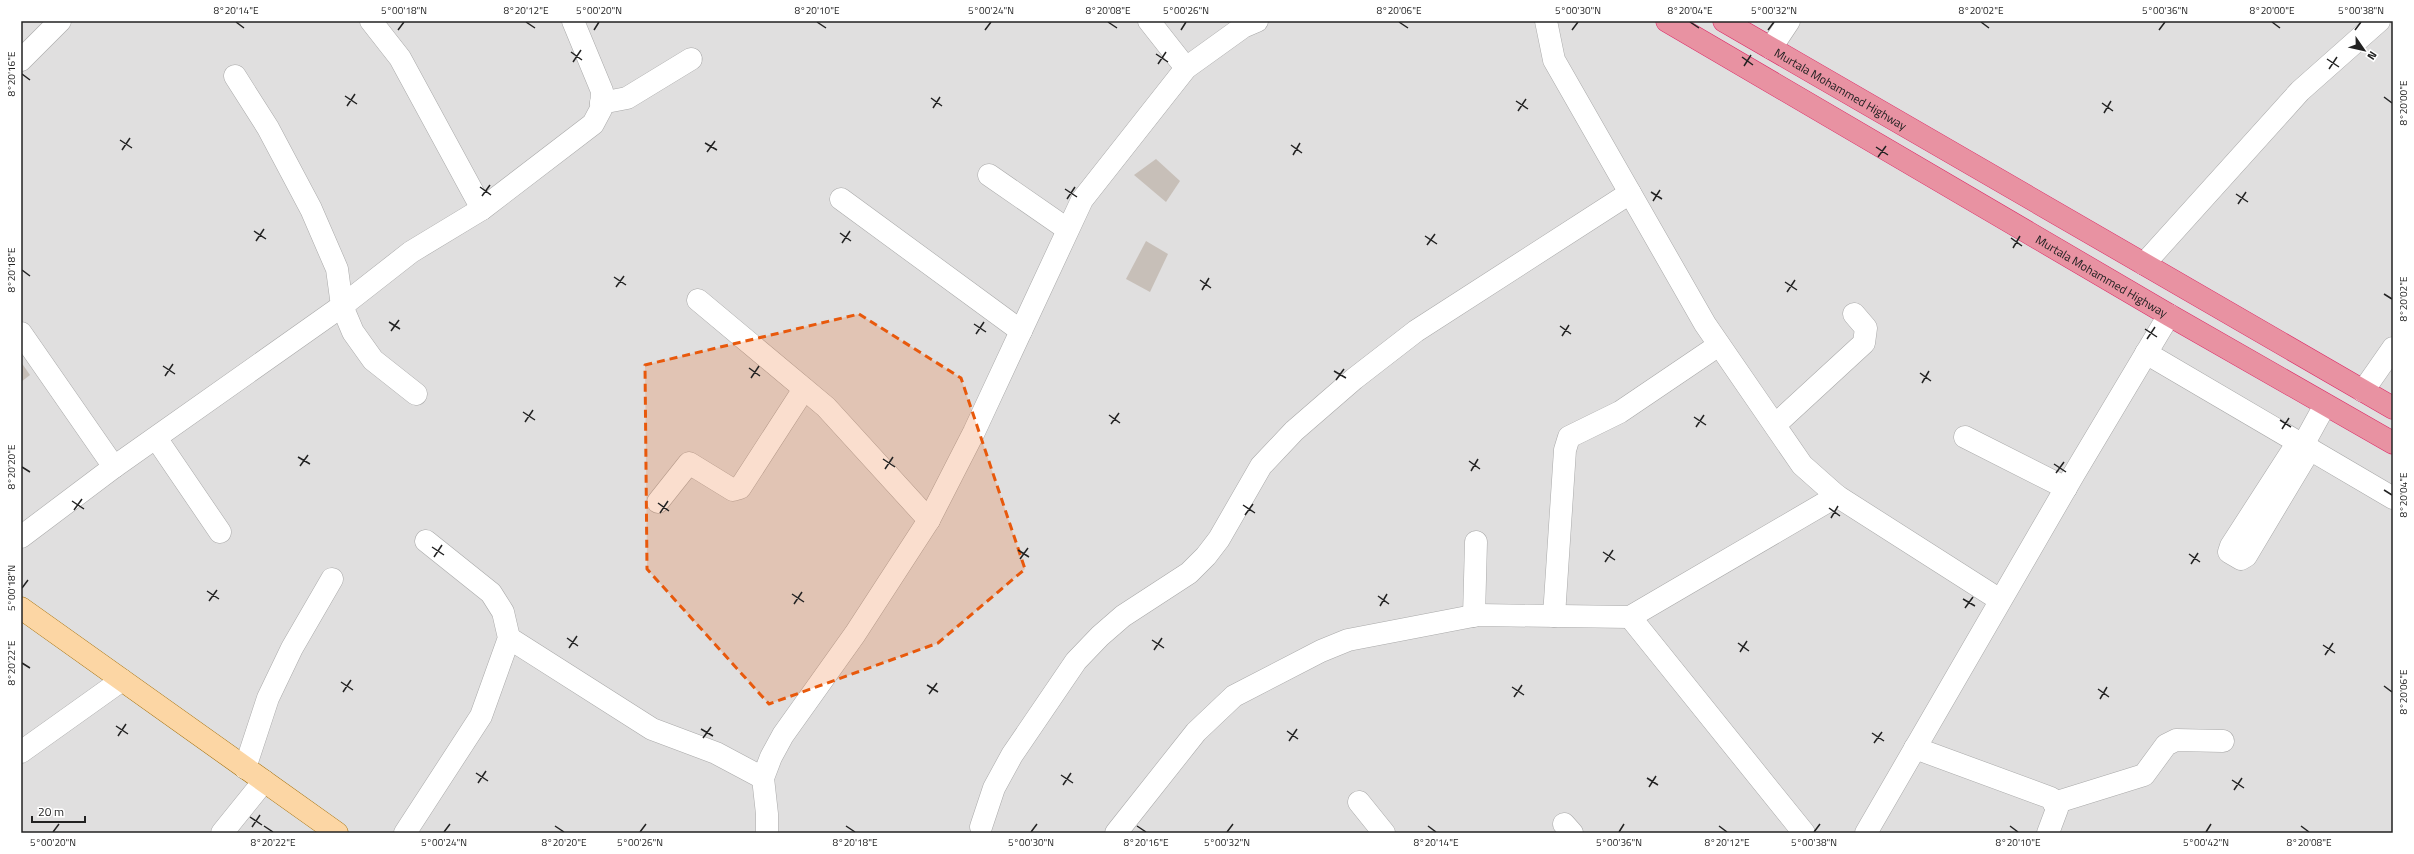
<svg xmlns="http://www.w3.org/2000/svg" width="2414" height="854" font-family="'Titillium Web',sans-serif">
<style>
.residential{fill:#e0dfdf}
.building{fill:#c7bfb8}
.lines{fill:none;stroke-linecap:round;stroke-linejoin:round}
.minor-casing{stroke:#a9a9a9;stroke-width:23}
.major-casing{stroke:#a06b00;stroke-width:23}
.highway-casing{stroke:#dc2a67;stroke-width:23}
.minor{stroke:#fff;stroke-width:22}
.major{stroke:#fcd6a4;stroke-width:22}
.highway{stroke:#e892a2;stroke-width:22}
.marked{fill:#e8590c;fill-opacity:0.2;stroke:#e8590c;stroke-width:3;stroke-dasharray:8 5;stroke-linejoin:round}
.ticks{fill:none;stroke:#222;stroke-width:1.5}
.labels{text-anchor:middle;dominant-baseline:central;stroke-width:3.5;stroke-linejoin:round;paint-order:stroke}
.street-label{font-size:12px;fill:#222;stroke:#fff}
.neatline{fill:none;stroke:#222;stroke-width:1.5}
.ticks-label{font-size:10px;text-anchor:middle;fill:#222}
</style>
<rect width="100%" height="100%" fill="#f2efe9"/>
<rect class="residential" x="21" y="21" width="2372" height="812"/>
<g class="building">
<polygon points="1156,159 1180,181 1166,202 1134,175"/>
<polygon points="1146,241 1168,254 1150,292 1126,279"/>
<polygon points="21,362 30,375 21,382"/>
</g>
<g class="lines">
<defs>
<g id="minor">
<polyline points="371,21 400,58 482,209"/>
<polyline points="1149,21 1186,68"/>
<polyline points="1546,21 1554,60 1705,324 1802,465 1837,496 2000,600"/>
<polyline points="1771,48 1789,21"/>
<polyline points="21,60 60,21"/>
<polyline points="235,76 268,128 311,209 337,269 342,306 353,332 373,360 416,394"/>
<polyline points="601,103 627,98 691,59"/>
<polyline points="989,175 1067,229"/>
<polyline points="841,199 1021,331"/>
<polyline points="2144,264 2300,91 2379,21"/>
<polyline points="698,300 826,407 929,520"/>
<polyline points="21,333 114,467"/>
<polyline points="2146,353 2393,498"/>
<polyline points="2363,391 2393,348"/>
<polyline points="1775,425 1864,343 1866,328 1854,314"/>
<polyline points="1965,437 2066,488"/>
<polyline points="156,438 220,532"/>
<polyline points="2298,442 2231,546 2229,552 2241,559 2246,556 2310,449"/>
<polyline points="2303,445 2325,405"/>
<polyline points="658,502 689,463 733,490 740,488 804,389"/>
<polyline points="21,537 114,467 342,306 411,252 482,209 593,124 601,109 602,91 573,21"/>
<polyline points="1474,616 1476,542"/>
<polyline points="1554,616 1565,450 1569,437 1620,412 1719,345"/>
<polyline points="1630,617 1804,833"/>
<polyline points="509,638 652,729 716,753 763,778"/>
<polyline points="1915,748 2051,798 2057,809 2048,833"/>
<polyline points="21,752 122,680"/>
<polyline points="245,768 268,698 292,648 332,579"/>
<polyline points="1359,802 1384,833"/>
<polyline points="2054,803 2144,775 2166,745 2176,740 2223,741"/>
<polyline points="1564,824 1572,833"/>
<polyline points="981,827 994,788 1012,755 1076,661 1100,636 1123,616 1189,573 1206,556 1219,539 1261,466 1294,431 1354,379 1416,331 1630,193"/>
<polyline points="222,833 264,781"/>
<polyline points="405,833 481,716 509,638 503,612 491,593 426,541"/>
<polyline points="767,833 767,814 763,778 771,757 783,735 855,634 929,520 974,432 1082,200 1186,68 1243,27 1257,21"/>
<polyline points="1116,833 1196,732 1234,696 1321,651 1348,640 1478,615 1630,617 1837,496"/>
<polyline points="1866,833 2074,474 2169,315"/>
</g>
<polyline id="major" points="21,608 337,833"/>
<g id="highway">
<path id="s1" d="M1667 21 2169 315 2393 443"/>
<path id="s2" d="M1724 21 2393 408"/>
</g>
</defs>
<use href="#minor" class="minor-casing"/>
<use href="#major" class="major-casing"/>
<use href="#highway" class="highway-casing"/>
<use href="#minor" class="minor"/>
<use href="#major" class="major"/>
<use href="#highway" class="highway"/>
</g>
<path class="marked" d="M859 314 961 378 1025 569 938 643 769 704 647 569 645 365Z"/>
<path class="ticks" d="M236 22 244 28M526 22 535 28M817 22 826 28M1108 22 1117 28M1399 22 1408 28M1690 22 1699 28M1981 22 1989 28M2272 22 2280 28M398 30 404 22M594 30 599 22M985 30 991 22M1181 30 1186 22M1572 30 1578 22M1768 30 1774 22M2159 30 2165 22M2355 30 2361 22M571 52 582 60M1156 54 1168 62M1742 57 1753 65M2327 59 2339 67M573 62 581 50M1158 64 1166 52M1744 66 1751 55M2329 69 2337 57M22 74 30 80M345 96 357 104M2384 97 2392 103M931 98 942 106M1516 101 1528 109M2102 103 2113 111M347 106 355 94M933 108 940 97M1518 111 1526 99M2104 113 2111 101M120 140 132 148M705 143 717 150M1291 145 1302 153M1876 147 1888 155M122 150 130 138M707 152 715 141M1293 155 1300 143M1878 157 1886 146M480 187 491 195M1065 189 1077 197M1651 192 1662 199M2236 194 2248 202M482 196 490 185M1067 199 1075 187M1653 201 1660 190M2238 204 2246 192M254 231 266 239M840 233 851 241M1425 236 1437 244M2011 238 2022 246M256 241 264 229M842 243 850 231M1427 245 1435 234M2013 248 2020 236M22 270 30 276M614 277 626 285M1200 280 1211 288M1785 282 1797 290M616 287 624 276M1202 290 1209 278M1787 292 1795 280M2384 294 2392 299M389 322 400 329M974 324 986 332M1560 326 1571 334M2145 329 2157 337M391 331 399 320M976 334 984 322M1562 336 1569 325M2147 339 2155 327M163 366 175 374M749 368 760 376M1334 371 1346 378M1920 373 1931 381M165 376 173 364M751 378 759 366M1336 380 1344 369M1922 383 1929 371M523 412 535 420M1109 415 1120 423M1694 417 1706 425M2280 420 2291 427M525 422 533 410M1111 424 1119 413M1696 427 1704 415M2282 429 2289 418M298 457 310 464M883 459 895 467M1469 461 1480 469M2054 464 2066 472M300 466 308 455M22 467 30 472M885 469 893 457M1471 471 1478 459M2056 473 2064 462M2384 490 2392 495M72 501 84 509M658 503 669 511M1243 505 1255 513M1829 508 1840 516M74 510 82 499M660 513 668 501M1245 515 1253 504M1831 518 1838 506M432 547 444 555M1018 550 1029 557M1603 552 1615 560M2189 554 2200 562M434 557 442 545M1020 559 1028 548M1605 562 1613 550M2191 564 2198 553M22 588 28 580M207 591 219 599M792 594 804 602M1378 596 1389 604M1963 599 1975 606M209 601 217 590M794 604 802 592M1380 606 1387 594M1965 608 1973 597M567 638 578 646M1152 640 1164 648M1738 643 1749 651M2323 645 2335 653M569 648 577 636M1154 650 1162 638M1740 652 1747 641M2325 655 2333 643M22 663 30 668M341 682 353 690M927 685 938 692M2384 686 2392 692M1512 687 1524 695M2098 689 2109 697M343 692 351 680M929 694 937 683M1514 697 1522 685M2100 699 2107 687M116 726 128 734M701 729 713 736M1287 731 1298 739M1872 733 1884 741M118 736 126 724M703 738 711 727M1289 741 1297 729M1874 743 1882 732M476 773 488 781M1061 775 1073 783M1647 778 1658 785M2232 780 2244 788M478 783 486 771M1063 785 1071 773M1649 787 1656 776M2234 790 2242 778M250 817 262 825M264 826 273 832M555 826 564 832M846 826 855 832M1137 826 1146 832M1428 826 1436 832M1719 826 1727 832M2010 826 2018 832M2301 826 2309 832M252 827 260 815M53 832 59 824M444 832 450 824M640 832 646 824M1031 832 1037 824M1227 832 1233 824M1619 832 1624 824M1814 832 1820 824M2206 832 2211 824"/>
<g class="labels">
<g class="street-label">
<text stroke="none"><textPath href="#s2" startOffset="135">Murtala Mohammed Highway</textPath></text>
<text stroke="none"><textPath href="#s1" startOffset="504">Murtala Mohammed Highway</textPath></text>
</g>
</g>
<rect width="2414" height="854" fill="none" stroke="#ffffff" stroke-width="44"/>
<g transform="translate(2364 50) rotate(124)" stroke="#ffffff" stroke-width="3" paint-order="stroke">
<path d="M0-3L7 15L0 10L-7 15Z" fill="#222222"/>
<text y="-6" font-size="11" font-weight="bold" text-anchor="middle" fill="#222222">N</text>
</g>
<path d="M32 816v6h53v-6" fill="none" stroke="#222222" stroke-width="2"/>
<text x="38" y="816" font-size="12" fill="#222222" stroke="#ffffff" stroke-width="3" paint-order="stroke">20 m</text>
<rect x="22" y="22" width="2370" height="810" class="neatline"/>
<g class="ticks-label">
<text x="236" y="14">8°20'14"E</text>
<text x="404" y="14">5°00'18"N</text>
<text x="526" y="14">8°20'12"E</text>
<text x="599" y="14">5°00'20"N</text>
<text x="817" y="14">8°20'10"E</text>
<text x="991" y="14">5°00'24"N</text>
<text x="1108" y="14">8°20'08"E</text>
<text x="1186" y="14">5°00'26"N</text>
<text x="1399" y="14">8°20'06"E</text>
<text x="1578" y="14">5°00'30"N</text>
<text x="1690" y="14">8°20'04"E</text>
<text x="1774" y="14">5°00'32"N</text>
<text x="1981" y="14">8°20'02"E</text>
<text x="2165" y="14">5°00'36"N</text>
<text x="2272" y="14">8°20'00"E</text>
<text x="2361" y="14">5°00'38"N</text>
<text transform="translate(11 74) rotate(-90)" y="4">8°20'16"E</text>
<text transform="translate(2403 103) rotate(-90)" y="4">8°20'00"E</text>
<text transform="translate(11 270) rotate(-90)" y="4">8°20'18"E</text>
<text transform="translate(2403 299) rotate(-90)" y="4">8°20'02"E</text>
<text transform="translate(11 467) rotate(-90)" y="4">8°20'20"E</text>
<text transform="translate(2403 495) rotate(-90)" y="4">8°20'04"E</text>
<text transform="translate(11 588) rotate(-90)" y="4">5°00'18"N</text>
<text transform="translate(11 663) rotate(-90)" y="4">8°20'22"E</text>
<text transform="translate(2403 692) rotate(-90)" y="4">8°20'06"E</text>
<text x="53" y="846">5°00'20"N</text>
<text x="273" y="846">8°20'22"E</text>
<text x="444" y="846">5°00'24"N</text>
<text x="564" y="846">8°20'20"E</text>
<text x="640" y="846">5°00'26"N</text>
<text x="855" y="846">8°20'18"E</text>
<text x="1031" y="846">5°00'30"N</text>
<text x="1146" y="846">8°20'16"E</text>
<text x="1227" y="846">5°00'32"N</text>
<text x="1436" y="846">8°20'14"E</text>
<text x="1619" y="846">5°00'36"N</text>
<text x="1727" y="846">8°20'12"E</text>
<text x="1814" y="846">5°00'38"N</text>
<text x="2018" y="846">8°20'10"E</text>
<text x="2206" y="846">5°00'42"N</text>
<text x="2309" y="846">8°20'08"E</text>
</g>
</svg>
